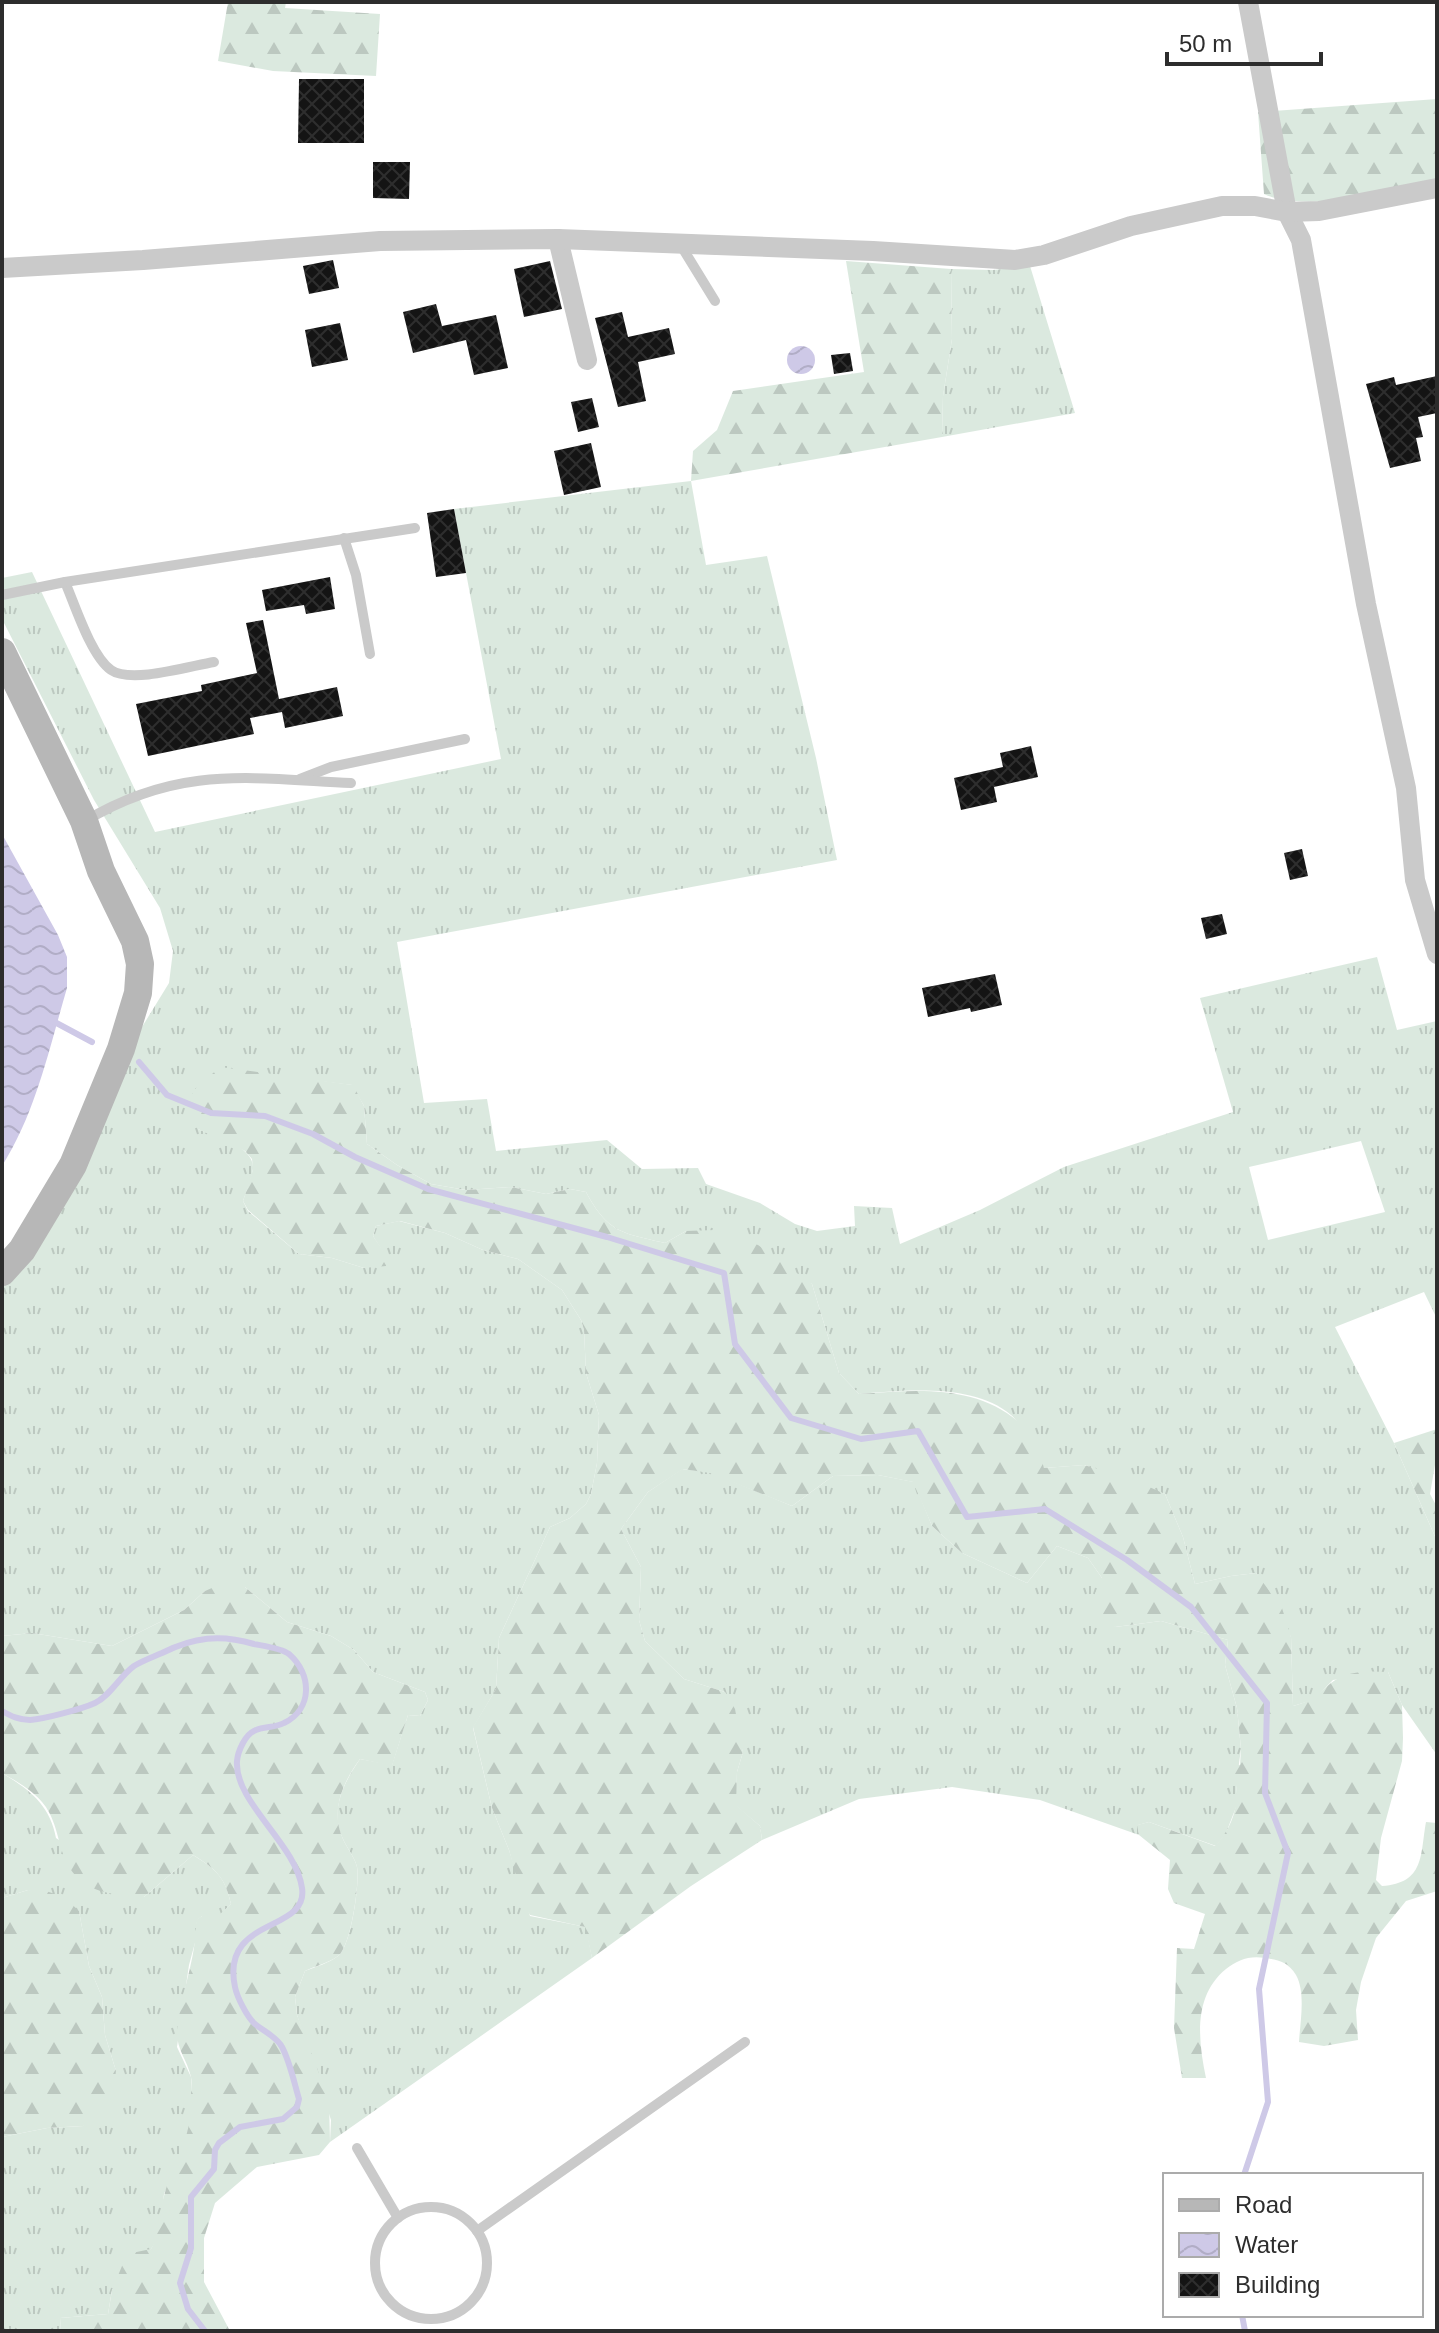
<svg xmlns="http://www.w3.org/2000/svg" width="1439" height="2333" font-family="Helvetica,sans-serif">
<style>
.grass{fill:url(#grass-tufts);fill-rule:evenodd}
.forest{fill:url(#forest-firs)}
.water{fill:url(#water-waves)}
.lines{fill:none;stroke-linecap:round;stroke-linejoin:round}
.stream{stroke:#cec9e7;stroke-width:6}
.building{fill:url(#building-cross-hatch)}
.service{stroke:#cacaca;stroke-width:10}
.minor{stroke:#cacaca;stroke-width:20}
.secondary{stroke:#b7b7b7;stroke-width:28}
</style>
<defs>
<pattern id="grass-tufts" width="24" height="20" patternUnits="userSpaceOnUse" patternTransform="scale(2)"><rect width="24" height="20" fill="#dbe9df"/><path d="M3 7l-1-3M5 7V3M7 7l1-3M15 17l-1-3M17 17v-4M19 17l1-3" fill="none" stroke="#bcc8c0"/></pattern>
<pattern id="forest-firs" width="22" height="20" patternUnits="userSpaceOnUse" patternTransform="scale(2)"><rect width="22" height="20" fill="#dbe9df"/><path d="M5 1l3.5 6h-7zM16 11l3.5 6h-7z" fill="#bcc8c0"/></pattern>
<pattern id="water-waves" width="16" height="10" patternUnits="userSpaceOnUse" patternTransform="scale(2)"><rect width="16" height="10" fill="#cec9e7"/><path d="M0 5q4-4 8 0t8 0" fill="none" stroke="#b1adc6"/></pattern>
<pattern id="building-cross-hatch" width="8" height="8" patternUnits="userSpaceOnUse" patternTransform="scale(2)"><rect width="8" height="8" fill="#141414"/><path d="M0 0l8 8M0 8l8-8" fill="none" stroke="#2e2e2e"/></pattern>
</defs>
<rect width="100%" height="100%" fill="#fff"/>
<g class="grass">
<polygon points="1030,266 1075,413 942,437 943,396 952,339 951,269 993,270"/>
<path d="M691 481 706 565 767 556 816 758 837 860 397 942 424 1103 487 1099 496 1151 607 1140 642 1169 698 1168 706 1184 760 1203 795 1224 817 1231 855 1226 854 1206 892 1208 900 1244 980 1210 1064 1167 1233 1112 1200 998 1377 957 1397 1030 1437 1021V1319L1424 1292 1335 1327 1394 1443 1437 1541V1755L1402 1705 1388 1672 1333 1680 1313 1700 1293 1706 1291 1637 1256 1573 1231 1576 1195 1584 1183 1537 1165 1494 1085 1465 1044 1468C1035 1454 1023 1425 1011 1415 975 1383 904 1390 859 1394L839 1373 812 1284 686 1231 665 1243C622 1233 608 1233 586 1192L570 1189 546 1194 511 1187 466 1190 431 1184 397 1165 367 1144 364 1106 352 1085 311 1080 198 1129C215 1137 255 1146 253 1169 252 1179 246 1191 243 1201L248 1211 299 1254 332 1258 364 1268 385 1255 373 1236 376 1226 399 1221 445 1233 483 1250 518 1259 562 1290 581 1320 584 1330 586 1373 599 1415 597 1463 591 1494 586 1504 570 1518 550 1527 499 1638 496 1689 473 1728 492 1808 509 1850 530 1916 586 1927 592 1958 330 2142 331 2120 297 2015 295 1997 305 1971C315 1967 329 1963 338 1956 351 1947 360 1882 357 1867 355 1858 347 1848 343 1839 329 1811 344 1782 360 1759L392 1765 408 1715 420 1716 428 1700 425 1692 373 1672 354 1650 331 1636 287 1622 245 1587 205 1591 184 1610 112 1646 32 1633 2 1636V1286L134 1040 169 983 173 951 160 908 94 800 2 619V578L32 572 155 832 501 759 454 509ZM1361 1141 1385 1212 1268 1240 1249 1167Z"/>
<polygon points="682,1469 710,1472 792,1506 833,1476 878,1475 914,1482 932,1526 962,1553 1027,1583 1057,1546 1088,1558 1102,1578 1115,1627 1161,1621 1228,1640 1225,1665 1237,1708 1241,1749 1236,1785 1238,1802 1226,1833 1216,1846 1149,1822 1138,1825 1139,1835 1040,1800 952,1787 859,1799 762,1840 760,1826 735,1805 737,1772 743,1752 725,1692 684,1679 645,1641 639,1620 641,1567 621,1529 648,1492"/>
<path d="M2 1773C30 1790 50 1805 56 1838L144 1897 193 1855C217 1870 225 1877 231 1904L218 1917 202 1916 196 1921V1939L189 1965 177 2047 191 2077 192 2116 187 2140 164 2194 159 2236 151 2249 112 2290 108 2314 60 2318 61 2331H2V2137L47 2128 83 2126 116 2071 105 2035 102 1997 89 1966 79 1911 28 1890 2 1898Z"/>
</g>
<g class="forest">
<polygon points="228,2 286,2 285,8 380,14 376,76 273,71 218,61"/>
<path d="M1437 99V183C1393 191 1304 213 1264 194L1258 112Z"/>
<polygon points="846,261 951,269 952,339 943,396 942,437 691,481 693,451 717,430 733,391 864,372"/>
<path d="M220 1067 353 1085 364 1106 367 1144 397 1165 431 1184 466 1190 511 1187 546 1194 570 1189 586 1192C608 1233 622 1233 665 1243L686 1231 715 1230 758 1245 812 1284 839 1373 859 1394C915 1390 977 1383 1022 1425 1026 1428 1033 1433 1036 1438 1040 1445 1041 1459 1044 1468L1084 1465 1127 1477 1165 1494 1183 1537 1195 1584 1231 1576 1256 1573 1282 1608 1291 1637 1293 1706C1313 1701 1316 1695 1331 1683 1348 1670 1368 1671 1388 1672L1402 1705 1403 1738 1402 1761 1381 1838 1376 1880 1382 1886C1425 1883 1420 1855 1426 1822L1437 1823V1891L1406 1901 1376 1938 1361 1982 1356 2010 1358 2040 1324 2046 1299 2042C1300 2023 1306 1993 1296 1975 1288 1962 1279 1960 1265 1958 1250 1955 1237 1960 1226 1969 1193 1996 1198 2040 1206 2078H1182L1174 2028 1177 1948 1194 1949 1205 1914 1174 1903 1168 1889 1170 1860 1139 1835 1137 1825 1149 1822 1215 1846C1231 1829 1239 1808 1236 1785L1218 1771 1221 1761 1240 1765 1241 1749 1237 1708 1225 1665 1228 1640 1161 1621 1115 1627 1088 1609 1102 1578 1088 1558 1057 1546 1027 1583 962 1553 932 1526 913 1482 878 1475 833 1476 792 1506 710 1473 683 1469 648 1492 621 1529 641 1567 639 1620 645 1641 684 1679 725 1692 735 1709 743 1752 737 1772 736 1805 760 1826 762 1840 691 1886 592 1958 585 1927 530 1915 524 1905 509 1850 492 1808 473 1727 496 1689 499 1638 550 1527 570 1518 586 1504 591 1494 597 1463 599 1415 586 1373 584 1330 581 1320 562 1290 518 1259 483 1250 445 1233 400 1221 376 1226 373 1236 386 1255V1266L364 1268 332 1258 299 1254 248 1210 243 1201 253 1170 252 1159 245 1151 198 1129 185 1109 195 1089Z"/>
<polygon points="1437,1429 1437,1466 1435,1465 1430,1494 1437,1507 1437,1541 1394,1443"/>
<path d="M228 1581 245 1587 287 1622 331 1636 354 1650 373 1672 425 1692 428 1700 420 1716 408 1715 392 1766 360 1759C343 1782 330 1811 343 1839 347 1848 355 1858 357 1867 360 1881 351 1947 338 1956 329 1963 315 1966 305 1971L295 1997 297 2015 329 2100 330 2142 319 2155 257 2167 215 2203 204 2238V2282L230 2331H61L60 2318 108 2314 112 2290 127 2254 151 2249C161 2232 158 2215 164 2196 175 2155 192 2143 191 2095 191 2090 192 2082 191 2077 187 2059 176 2049 177 2030 181 1993 197 1957 196 1920L202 1916H218L231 1904C225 1877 216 1869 193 1855L144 1897C129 1895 109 1895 95 1889 52 1869 66 1830 42 1802 32 1790 16 1781 2 1773V1636L32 1633 112 1646 184 1610 205 1591Z"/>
<polygon points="28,1890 46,1891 64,1897 79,1911 89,1966 102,1997 105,2035 116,2071 111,2106 100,2120 83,2126 47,2128 2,2137 2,1898"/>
</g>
<g class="water">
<circle cx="801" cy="360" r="14"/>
<path d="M2 834 58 935 67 957V988C49 1049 36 1112 2 1166Z"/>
</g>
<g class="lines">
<g class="stream">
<polyline points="49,1019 92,1042"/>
<polyline points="139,1062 167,1095 211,1113 265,1116 313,1134 355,1157 428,1189 607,1237 724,1273 735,1344 791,1418 861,1439 918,1431 967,1517 1045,1509 1127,1560 1191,1607 1267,1703 1265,1793 1288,1853 1259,1989 1268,2102 1244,2175"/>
<path d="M2 1711C11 1716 19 1720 30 1720 44 1719 82 1709 95 1703 110 1696 120 1676 134 1666 142 1661 153 1657 162 1653 194 1637 220 1634 254 1644 264 1646 281 1648 289 1654 312 1674 313 1709 284 1723 275 1728 263 1726 254 1731 245 1735 238 1751 237 1761 234 1802 296 1844 302 1888 309 1933 220 1916 235 1987 237 1997 247 2017 255 2024 263 2031 277 2037 282 2047 290 2062 294 2082 299 2099L297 2107 283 2119 240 2127 219 2143 215 2150 214 2169 191 2197V2248L180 2283 188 2309 205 2331"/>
<polyline points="1242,2315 1245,2331"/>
</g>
</g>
<g class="building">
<polygon points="299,79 364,79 364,143 298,143"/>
<polygon points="373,162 410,162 409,199 373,198"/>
<polygon points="333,260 339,288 309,294 303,266"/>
<polygon points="550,261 562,309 524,317 514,269"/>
<polygon points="436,304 442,326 496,315 508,368 474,375 466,340 413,353 403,312"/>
<polygon points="622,312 628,337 669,328 675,354 638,362 646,401 618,407 595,318"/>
<polygon points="340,323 348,360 312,367 305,330"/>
<polygon points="850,353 853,371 834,374 831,355"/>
<polygon points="1437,376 1437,413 1418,417 1423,437 1416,438 1421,461 1390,468 1366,384 1394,377 1396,385"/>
<polygon points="592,398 599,427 578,432 571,402"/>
<polygon points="591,443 601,487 564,495 554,451"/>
<polygon points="454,509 466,573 436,577 427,513"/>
<polygon points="330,577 335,609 306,614 304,605 266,611 262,590"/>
<polygon points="263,620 279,699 337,687 343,716 285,728 282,712 250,718 254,734 148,756 136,704 202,691 201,685 257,673 246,623"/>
<polygon points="1031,746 1038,777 994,787 997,802 961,810 954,778 1003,767 1000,753"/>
<polygon points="1302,849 1308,876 1290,880 1284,853"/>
<polygon points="1222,914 1227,934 1206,939 1201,918"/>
<polygon points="995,974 1002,1005 971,1012 970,1008 928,1017 922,988"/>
</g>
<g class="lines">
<g class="service">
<polyline points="680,244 715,301"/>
<polyline points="344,538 356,575 370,654"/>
<path d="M65 582C75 605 91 656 111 670 131 684 190 666 214 662"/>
<polyline points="2,595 65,582 415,528"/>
<polyline points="300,779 331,767 465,739"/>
<path d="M85 821C179 765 248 778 351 783"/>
<polyline points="357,2148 398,2218"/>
<circle cx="431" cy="2263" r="56"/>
<polyline points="477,2231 745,2042"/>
</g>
<g class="minor">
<polyline points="1248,2 1287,212 1301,240 1366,604 1406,788 1415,880 1437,954"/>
<polyline points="558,239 587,360"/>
<polyline points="2,268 143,260 380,241 558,239 873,251 1015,260 1044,255 1131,226 1222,206 1255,206 1287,212 1319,211 1437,188"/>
</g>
<polyline class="secondary" points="2,652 84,821 101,871 135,941 140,964 138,993 121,1049 73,1165 22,1250 2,1272"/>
</g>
<rect width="1439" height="2333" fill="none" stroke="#2d2d2d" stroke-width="8"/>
<rect x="1163" y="2173" width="260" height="144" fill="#ffffff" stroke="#ababab" stroke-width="2"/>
<rect x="1179" y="2199" width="40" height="12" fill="#b7b7b7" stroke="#ababab" stroke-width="2"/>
<text x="1235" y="2213" font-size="24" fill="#2d2d2d">Road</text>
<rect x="1179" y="2233" width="40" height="24" fill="url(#water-waves)" stroke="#ababab" stroke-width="2"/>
<text x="1235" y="2253" font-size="24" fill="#2d2d2d">Water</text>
<rect x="1179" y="2273" width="40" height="24" fill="url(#building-cross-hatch)" stroke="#ababab" stroke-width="2"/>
<text x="1235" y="2293" font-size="24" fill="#2d2d2d">Building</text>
<path d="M1167 52v12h154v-12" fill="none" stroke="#2d2d2d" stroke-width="4"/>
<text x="1179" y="52" font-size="24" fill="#2d2d2d" stroke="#ffffff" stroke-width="6" paint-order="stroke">50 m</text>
</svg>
